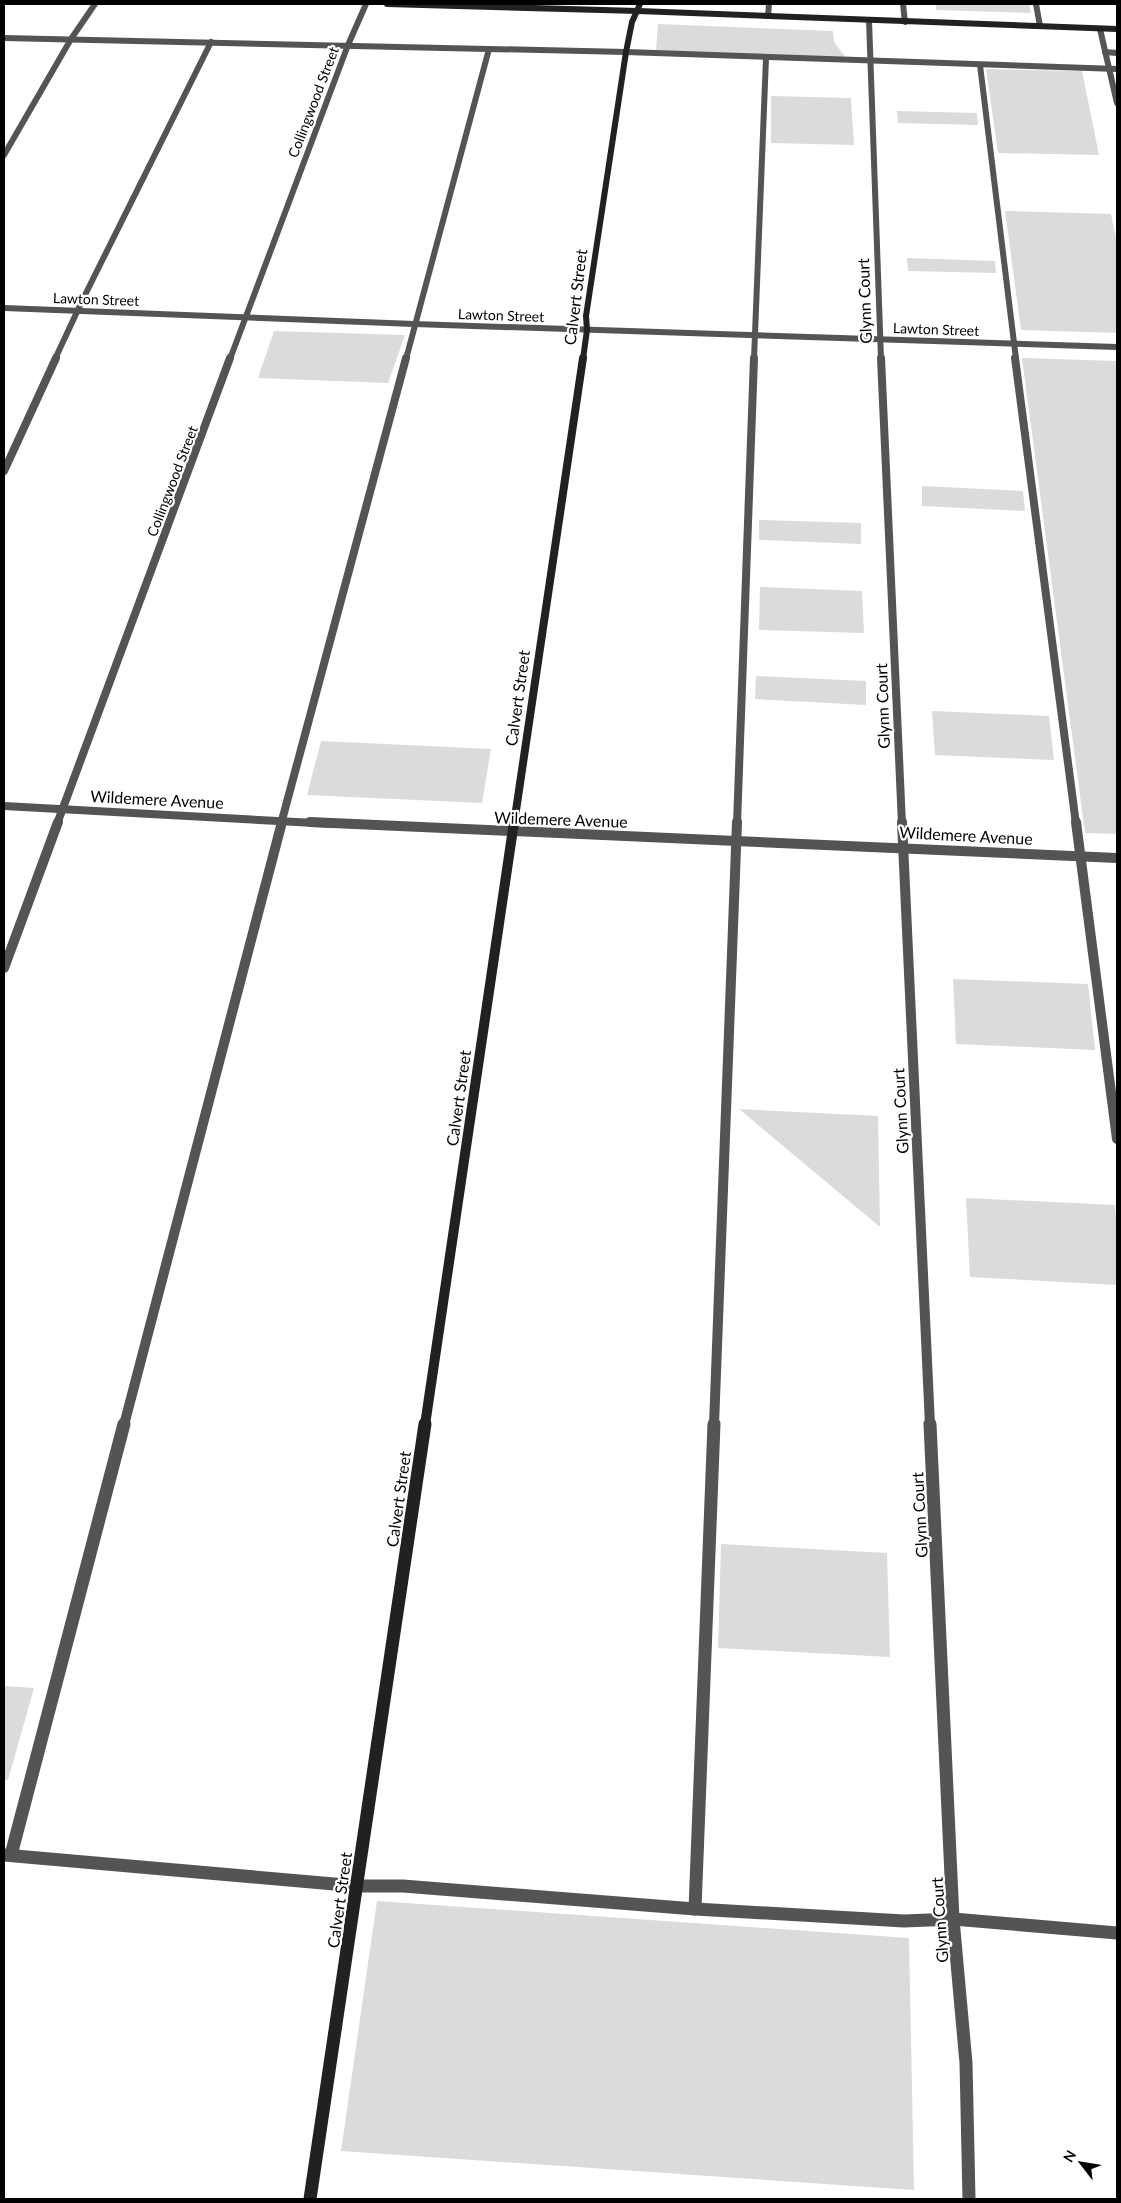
<svg xmlns="http://www.w3.org/2000/svg" width="1121" height="2203" font-family="Lato,sans-serif">
<style>
.green{fill:#dbdbdb}
.lines{fill:none;stroke-linecap:round;stroke-linejoin:round}
.lane-far3{stroke:#545454;stroke-width:6}
.lane-far2{stroke:#545454;stroke-width:8}
.lane-far1{stroke:#545454;stroke-width:10}
.lane{stroke:#545454;stroke-width:13}
.street-far3{stroke:#545454;stroke-width:6}
.street-far2{stroke:#545454;stroke-width:8}
.street-far1{stroke:#545454;stroke-width:10}
.street{stroke:#545454;stroke-width:13}
.secondary-far3{stroke:#212121;stroke-width:6}
.secondary-far2{stroke:#212121;stroke-width:8}
.secondary-far1{stroke:#212121;stroke-width:10}
.secondary{stroke:#212121;stroke-width:13}
.labels{text-anchor:middle;dominant-baseline:central;stroke-width:4.5;stroke-linejoin:round;paint-order:stroke}
.far-street-label{font-size:14px;fill:#000;stroke:#fff}
.street-label{font-size:16px;fill:#000;stroke:#fff}
</style>
<rect width="100%" height="100%" fill="#fff"/>
<g class="green">
<polygon points="936,4 1029,4 1031,13 936,10"/>
<polygon points="658,24 833,31 834,42 846,58 656,51"/>
<polygon points="986,69 1082,71 1099,155 998,153"/>
<polygon points="771,96 851,98 854,145 771,143"/>
<polygon points="897,111 977,113 978,125 898,123"/>
<polygon points="1005,211 1111,214 1117,243 1117,333 1021,330"/>
<polygon points="907,258 995,261 996,273 908,271"/>
<polygon points="274,331 405,335 388,383 258,378"/>
<polygon points="1022,358 1117,361 1117,834 1085,833"/>
<polygon points="922,486 1023,491 1025,511 922,506"/>
<polygon points="759,520 861,523 861,544 759,540"/>
<polygon points="760,587 862,591 864,633 759,630"/>
<polygon points="756,676 866,681 866,705 755,699"/>
<polygon points="932,711 1049,716 1054,760 935,755"/>
<polygon points="321,741 491,749 482,803 307,795"/>
<polygon points="953,979 1088,984 1095,1050 956,1044"/>
<polygon points="739,1109 878,1116 880,1227"/>
<polygon points="966,1198 1115,1205 1117,1228 1117,1285 970,1277"/>
<polygon points="721,1544 887,1553 890,1657 718,1648"/>
<polygon points="4,1686 34,1688 8,1780 4,1780"/>
<polygon points="377,1901 909,1938 914,2190 341,2151"/>
</g>
<g class="lines">
<g class="lane-far3">
<polyline points="1036,4 1040,26"/>
<polyline points="768,16 769,4"/>
<polyline points="4,38 626,52 1117,69"/>
<polyline points="1105,52 1117,53"/>
<polyline points="980,65 1016,359"/>
<polyline points="55,359 83,299 211,42"/>
<polyline points="406,359 489,49"/>
<polyline points="754,359 766,58"/>
</g>
<g class="lane-far2">
<polyline points="1015,358 1076,824"/>
<polyline points="4,471 56,358"/>
<polyline points="281,824 406,358"/>
<polyline points="737,824 754,358"/>
</g>
<g class="lane-far1">
<polyline points="1076,822 1117,1139"/>
<polyline points="124,1425 282,822"/>
<polyline points="714,1425 737,822"/>
</g>
<g class="lane">
<polyline points="4,1855 357,1886 403,1886 695,1909 904,1921 953,1919 1117,1933"/>
<polyline points="11,1855 124,1424"/>
<polyline points="695,1909 714,1424"/>
</g>
<g class="street-far3">
<polyline points="903,4 905,22"/>
<polyline points="869,20 881,359"/>
<polyline points="1100,29 1117,103"/>
<polyline points="4,155 71,39 95,4"/>
<polyline points="4,308 414,324 1117,347"/>
<polyline points="230,359 348,45 366,4"/>
</g>
<g class="street-far2">
<polyline points="881,358 902,824"/>
<polyline points="4,806 334,824"/>
<polyline points="57,824 230,358"/>
</g>
<g class="street-far1">
<polyline points="310,822 1117,858"/>
<polyline points="902,822 930,1425"/>
<polyline points="4,968 58,822"/>
</g>
<polyline class="street" points="930,1424 953,1919 966,2063 969,2199"/>
<g class="secondary-far3">
<polyline points="387,4 638,11 1117,29"/>
<polyline points="583,359 587,330 586,316 626,52 632,22 640,4"/>
</g>
<polyline class="secondary-far2" points="514,824 583,358"/>
<polyline class="secondary-far1" points="425,1425 514,822"/>
<polyline class="secondary" points="310,2199 425,1424"/>
</g>
<g class="labels">
<g class="far-street-label">
<text transform="translate(313 102) rotate(-69)">Collingwood Street</text>
<text transform="translate(96 299) rotate(2)">Lawton Street</text>
<text transform="translate(501 315) rotate(2)">Lawton Street</text>
<text transform="translate(936 329) rotate(2)">Lawton Street</text>
<text transform="translate(172 481) rotate(-69)">Collingwood Street</text>
</g>
<g class="street-label">
<text transform="translate(575 297) rotate(-83)">Calvert Street</text>
<text transform="translate(864 301) rotate(-92)">Glynn Court</text>
<text transform="translate(517 698) rotate(-82)">Calvert Street</text>
<text transform="translate(882 706) rotate(-92)">Glynn Court</text>
<text transform="translate(157 799) rotate(3)">Wildemere Avenue</text>
<text transform="translate(561 819) rotate(2)">Wildemere Avenue</text>
<text transform="translate(966 835) rotate(3)">Wildemere Avenue</text>
<text transform="translate(458 1098) rotate(-82)">Calvert Street</text>
<text transform="translate(900 1111) rotate(-93)">Glynn Court</text>
<text transform="translate(398 1499) rotate(-82)">Calvert Street</text>
<text transform="translate(919 1515) rotate(-93)">Glynn Court</text>
<text transform="translate(339 1900) rotate(-82)">Calvert Street</text>
<text transform="translate(939 1920) rotate(-94)">Glynn Court</text>
</g>
</g>
<rect width="1121" height="2203" fill="none" stroke="#000000" stroke-width="10"/>
<g transform="translate(1081 2163) rotate(301)" stroke="#ffffff" stroke-width="4" paint-order="stroke">
<path d="M0-4L9 19L0 12L-9 19Z" fill="#000000"/>
<text y="-8" font-size="14" font-weight="bold" text-anchor="middle" fill="#000000">N</text>
</g>
</svg>
